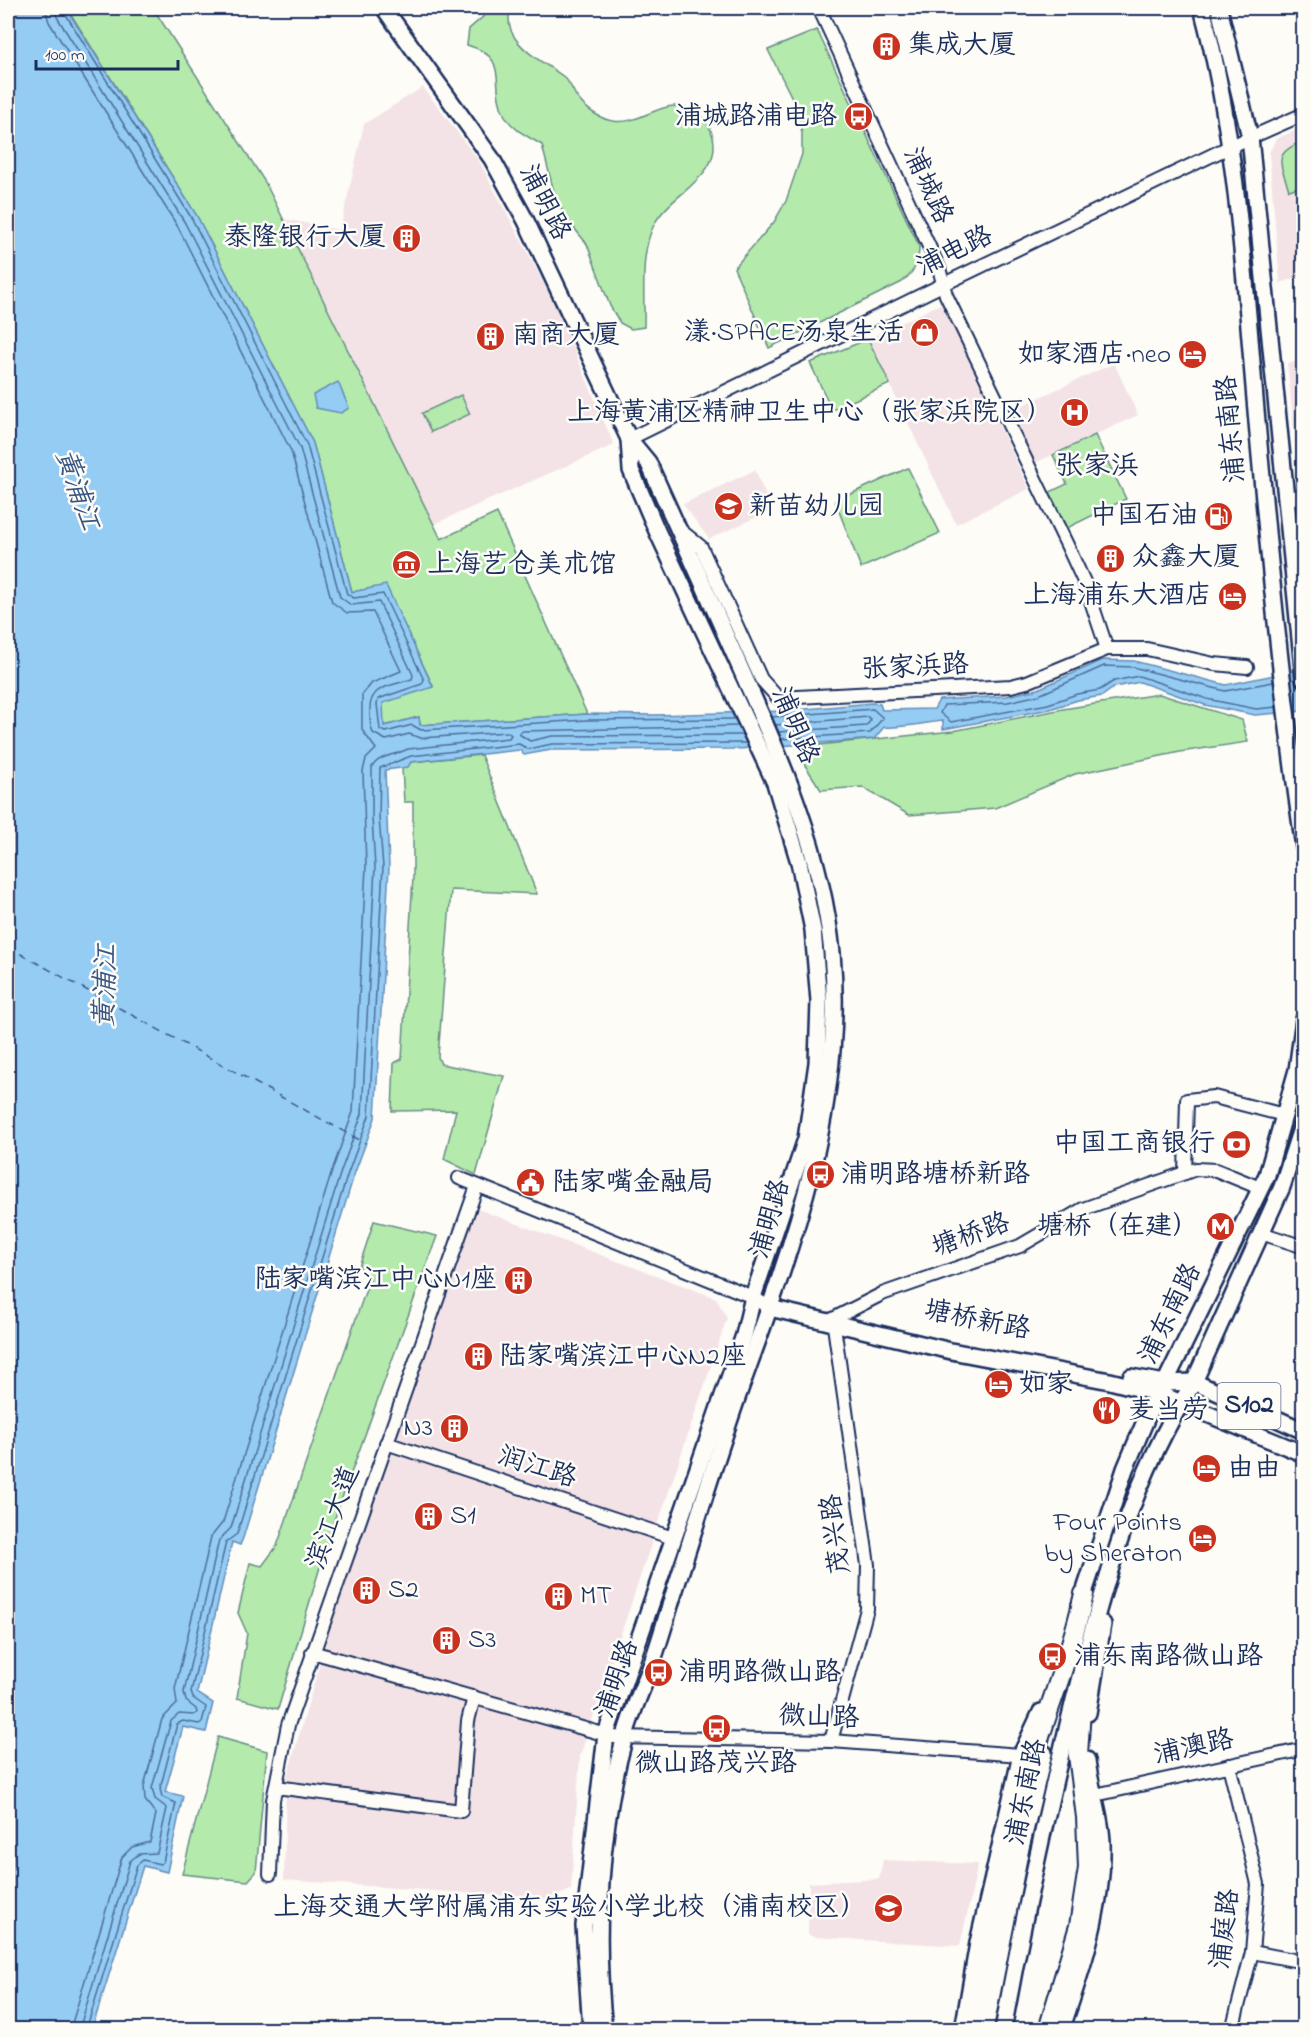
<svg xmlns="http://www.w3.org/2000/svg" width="1311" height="2037" font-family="'Indie Flower','LXGW WenKai TC',sans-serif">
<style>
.built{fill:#f4e3e6}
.green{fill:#b4eaac;stroke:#688c85;stroke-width:1.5}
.water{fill:#95ccf4;stroke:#648db8;stroke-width:1.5}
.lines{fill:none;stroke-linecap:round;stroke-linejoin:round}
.shore{stroke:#4c6e9a;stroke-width:1.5}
.ferry{stroke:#3a5684;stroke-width:1.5;stroke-dasharray:8 6;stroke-linecap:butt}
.minor-casing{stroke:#1b2f5e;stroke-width:16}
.major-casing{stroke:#1b2f5e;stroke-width:20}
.highway-casing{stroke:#1b2f5e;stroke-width:22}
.minor{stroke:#fdfcf7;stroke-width:12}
.major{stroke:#fdfcf7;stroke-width:15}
.highway{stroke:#fdfcf7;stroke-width:18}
.labels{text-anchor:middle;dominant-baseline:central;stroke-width:5;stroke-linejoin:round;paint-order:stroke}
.shield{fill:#fdfcf7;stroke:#5f6c8c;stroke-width:1.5}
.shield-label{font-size:26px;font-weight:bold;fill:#1b2f5e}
.poi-label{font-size:27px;fill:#1b2f5e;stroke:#fdfcf7;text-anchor:start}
.street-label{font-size:27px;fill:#1b2f5e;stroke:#fdfcf7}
.neighbourhood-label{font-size:28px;fill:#1b2f5e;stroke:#fdfcf7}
.water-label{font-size:28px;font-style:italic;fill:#3a5684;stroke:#fdfcf7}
</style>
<rect width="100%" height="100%" fill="#fdfcf7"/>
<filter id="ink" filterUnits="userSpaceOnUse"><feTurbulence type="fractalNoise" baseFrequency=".0167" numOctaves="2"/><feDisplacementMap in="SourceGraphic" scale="12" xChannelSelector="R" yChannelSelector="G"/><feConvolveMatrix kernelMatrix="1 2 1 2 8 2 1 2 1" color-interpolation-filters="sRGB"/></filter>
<g filter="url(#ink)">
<g class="built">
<polygon points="423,87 479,161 554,302 614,445 434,524 284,219 340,230 364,124"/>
<polygon points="1303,127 1303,276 1280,283 1269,153 1276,139"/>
<polygon points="942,303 1029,489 956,524 868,339"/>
<polygon points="1303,361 1303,521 1287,363"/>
<polygon points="1114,363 1138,415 1035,463 1010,411"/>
<polygon points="755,470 772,510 709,539 683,504"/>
<polygon points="467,1205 716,1298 727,1318 580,1756 571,1890 549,1899 284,1880 286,1780 330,1629"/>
<polygon points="883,1860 978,1864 960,1946 813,1937 808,1934 809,1883 879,1879"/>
</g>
<g class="green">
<polygon points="67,8 153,8 265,182 441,539 497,513 587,714 420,725 419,717 384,726 382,703 433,686 386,586 352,592 313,443 197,216"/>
<path d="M500 8H509C509 19 508 28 515 38 527 55 548 65 564 77 571 83 573 93 579 100 586 109 602 120 613 121 643 126 666 93 695 112 704 118 711 127 713 137 722 177 671 193 655 223 639 252 645 295 644 327L631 329 620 323 610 306 587 244 570 223 556 200 542 145C529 137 513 130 505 116 488 85 513 58 467 45L469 29 491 10Z"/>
<path d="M817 30 919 246C919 263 915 271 902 282L769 348 734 268 774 222 786 201 802 154V133L797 108 768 50Z"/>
<path d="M1303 141V186L1289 190C1280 162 1272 154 1303 141Z"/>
<polygon points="868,339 890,384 832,410 810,363"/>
<polygon points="461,395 470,414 431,432 422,413"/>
<polygon points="1095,435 1126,499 1065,529 1048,493 1067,484 1053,455"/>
<polygon points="908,468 940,533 861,568 835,501"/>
<polygon points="1159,694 1242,720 1248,742 1180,752 1075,774 995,808 909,815 862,787 821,790 799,756 809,746 953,731 1063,709"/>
<polygon points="481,755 537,894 451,890 438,1057 441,1064 504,1076 476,1175 444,1159 456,1110 392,1111 394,1063 402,1059 413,877 413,802 404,802 402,768 411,762"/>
<polygon points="374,1221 437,1236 333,1523 278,1709 237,1698 247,1633 238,1613 250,1563 262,1566 277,1546 370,1278 359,1267"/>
<polygon points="218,1737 267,1751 256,1872 248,1881 182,1874"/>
</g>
<g class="water">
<path d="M8 8H66L197 216 313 443 352 592 386 585 433 687 383 703 384 726 419 717 420 725 587 714 655 715 784 711 872 703 880 704 882 710 934 709 939 700 1007 696 1038 689 1103 660 1134 661 1226 685 1303 669 1304 711 1255 715 1205 705 1140 682 1115 687 1102 696 1078 700 1050 709 943 729V721C930 722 894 729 884 727L874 739 738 749 551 750 524 755 520 750 411 762 408 767 385 770 389 867 375 1118 354 1175 243 1538 240 1545 232 1542 197 1693 213 1703 206 1732 183 1727 165 1792 183 1796 167 1872 143 1866 92 2029 8 2030Z"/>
<polygon points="338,382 349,408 341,413 316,408 313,395"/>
</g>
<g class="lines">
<g class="shore">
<polyline points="45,8 49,22 178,227 291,451 332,602 347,613 373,612 401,671 372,683 362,695 362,730 376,749 366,759 363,771 366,867 353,1112 333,1168 223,1522 211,1537 175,1689 177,1704 162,1719 144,1786 145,1800 156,1814 150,1842 132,1847 122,1857 70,2030"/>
<path d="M54 8 57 17 185 223 300 448 340 597 351 605 379 602 413 675 412 679C389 687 368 685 370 714 370 721 370 727 373 733L386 740 409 734 421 738 508 732 511 735 509 738 408 749C396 755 379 755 372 767V818L375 867 362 1114 341 1171 231 1528 219 1540 184 1692 186 1701 196 1709 197 1713 194 1715 179 1714 171 1721 152 1788 155 1799 167 1808 157 1853 139 1854 130 1861 79 2030"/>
<polyline points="62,8 192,219 307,445 347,594 354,598 383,594 424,680 422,684 378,699 377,704 380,730 386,732 412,725 421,730 587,720 735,719"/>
<polyline points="1273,682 1225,691 1133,667 1104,666 1039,695 1008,702 944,705 940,713 951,722 1048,704 1077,694 1100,690 1114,681 1139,676 1207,699 1256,709 1277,707"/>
<polyline points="772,717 873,709 883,718 870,733 781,739"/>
<polyline points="775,725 868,717 871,720 866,726 778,732"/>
<polyline points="738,726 522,731 519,734 530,741 552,736 743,735"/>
<polyline points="86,2030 137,1865 143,1860 160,1864 163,1862 176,1803 162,1797 160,1789 177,1724 183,1721 199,1724 202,1722 206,1707 193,1698 191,1692 226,1542 237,1534 348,1173 369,1116 383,867 379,818 380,768 411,756 519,744 528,749 552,744 746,743"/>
</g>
<polyline class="ferry" points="8,947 365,1143"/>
<defs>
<g id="minor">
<polyline points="819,8 939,268 946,295 1067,545 1086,586 1107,649"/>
<polyline points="629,439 942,285 1229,147 1304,114"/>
<polyline points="1287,501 1304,493"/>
<polyline points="680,530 701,547 761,679 778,698 1011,686 1027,682 1107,649 1147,649 1214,664 1247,667"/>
<polyline points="1185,1173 1187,1100 1214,1097 1284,1115"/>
<polyline points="459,1178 753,1297 770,1308"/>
<polyline points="1261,1233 1304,1247"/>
<polyline points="386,1443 673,1538"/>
<polyline points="312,1652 614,1737 831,1741 1021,1755"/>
<polyline points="831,1741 867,1609 868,1565 833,1319 882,1294 1020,1246 1083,1209 1196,1169 1216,1170 1260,1188"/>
<polyline points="1229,1765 1258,1884 1252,1952 1232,2030"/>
<polyline points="276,1787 461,1811 468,1721 474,1697"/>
<polyline points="1095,1795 1304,1749"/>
<polyline points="270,1874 273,1800 288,1725 477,1186"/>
<polyline points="1252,1952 1304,1962"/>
</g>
<g id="major">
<path d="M384 8 492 159 526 221 629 439 648 462C679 530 709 597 739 665 781 759 822 849 832 953 846 1102 792 1247 742 1384 717 1454 696 1525 673 1596 665 1622 658 1648 648 1674 640 1694 631 1714 625 1736 599 1828 594 1934 604 2030"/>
<path d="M1202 8C1236 135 1244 269 1255 399 1268 549 1282 698 1304 847"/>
<polyline points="1219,8 1250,137 1304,679"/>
<polyline points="770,1308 951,1351 1110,1381 1157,1393 1304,1454"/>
<polyline points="1131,1377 1165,1383 1194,1382 1304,1431"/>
<polyline points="1080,1605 1125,1469 1157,1393 1165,1383 1267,1175 1297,1070 1304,1019"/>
<polyline points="1088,1713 1103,1624"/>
<polyline points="591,2030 584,1926 606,1734 744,1335 753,1297 806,1139 817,1063 819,1001 813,930 799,862 775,783 657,531 631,470 629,439"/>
<polyline points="963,2030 978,1943 1021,1755 1041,1712"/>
<polyline points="985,2030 1021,1848 1044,1753"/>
<path d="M1003 2030C1023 1919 1047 1809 1074 1700 1102 1592 1132 1477 1194 1382L1282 1187 1304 1119"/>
<path d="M1061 2030C1082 1971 1104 1904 1102 1842 1101 1814 1090 1788 1087 1760"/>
</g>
<g id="highway">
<path d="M972 2030C988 1943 1005 1856 1029 1772 1046 1712 1071 1655 1084 1594"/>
<polyline points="1048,2030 1079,1926 1088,1868 1086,1817 1078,1755 1084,1663"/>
</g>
</defs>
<use href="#minor" class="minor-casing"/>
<use href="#major" class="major-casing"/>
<use href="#highway" class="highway-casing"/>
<use href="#minor" class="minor"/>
<use href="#major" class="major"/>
<use href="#highway" class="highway"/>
</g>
</g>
<defs>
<symbol id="building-disc" viewBox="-11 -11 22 22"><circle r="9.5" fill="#c8321e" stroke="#fdfcf7"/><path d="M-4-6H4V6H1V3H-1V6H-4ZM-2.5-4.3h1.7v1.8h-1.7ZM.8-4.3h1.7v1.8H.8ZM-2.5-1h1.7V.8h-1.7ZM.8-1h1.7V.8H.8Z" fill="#fff"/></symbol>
<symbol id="bus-disc" viewBox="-11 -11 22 22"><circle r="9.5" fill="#c8321e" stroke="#fdfcf7"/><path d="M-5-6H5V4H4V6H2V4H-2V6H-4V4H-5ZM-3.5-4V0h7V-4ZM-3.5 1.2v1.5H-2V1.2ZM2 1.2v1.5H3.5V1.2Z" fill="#fff"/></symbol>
<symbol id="shop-disc" viewBox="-11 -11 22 22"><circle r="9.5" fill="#c8321e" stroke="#fdfcf7"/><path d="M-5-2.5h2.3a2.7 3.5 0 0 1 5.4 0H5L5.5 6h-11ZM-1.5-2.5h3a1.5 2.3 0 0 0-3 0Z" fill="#fff"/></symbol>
<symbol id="hotel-disc" viewBox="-11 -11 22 22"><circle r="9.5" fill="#c8321e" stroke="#fdfcf7"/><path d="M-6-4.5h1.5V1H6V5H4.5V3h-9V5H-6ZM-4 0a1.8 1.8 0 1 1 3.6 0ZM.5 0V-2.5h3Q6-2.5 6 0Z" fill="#fff"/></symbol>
<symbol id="hospital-disc" viewBox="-11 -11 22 22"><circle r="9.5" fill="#c8321e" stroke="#fdfcf7"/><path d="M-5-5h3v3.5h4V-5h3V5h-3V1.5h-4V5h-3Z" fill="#fff"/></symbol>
<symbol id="school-disc" viewBox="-11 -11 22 22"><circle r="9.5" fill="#c8321e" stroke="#fdfcf7"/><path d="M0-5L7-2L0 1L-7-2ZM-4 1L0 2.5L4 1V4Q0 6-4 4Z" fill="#fff"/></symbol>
<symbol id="fuel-disc" viewBox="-11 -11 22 22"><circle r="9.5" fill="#c8321e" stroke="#fdfcf7"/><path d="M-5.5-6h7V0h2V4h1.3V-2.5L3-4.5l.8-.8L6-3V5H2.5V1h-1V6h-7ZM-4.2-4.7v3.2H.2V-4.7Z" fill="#fff"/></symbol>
<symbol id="museum-disc" viewBox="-11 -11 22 22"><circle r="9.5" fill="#c8321e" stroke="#fdfcf7"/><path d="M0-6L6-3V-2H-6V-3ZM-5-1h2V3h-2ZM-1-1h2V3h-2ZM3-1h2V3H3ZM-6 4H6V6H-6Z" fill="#fff"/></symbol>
<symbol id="bank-disc" viewBox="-11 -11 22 22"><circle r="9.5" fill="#c8321e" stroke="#fdfcf7"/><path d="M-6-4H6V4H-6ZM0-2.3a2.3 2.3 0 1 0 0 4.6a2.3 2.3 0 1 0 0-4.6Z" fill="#fff"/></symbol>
<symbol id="civic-disc" viewBox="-11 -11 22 22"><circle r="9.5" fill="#c8321e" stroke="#fdfcf7"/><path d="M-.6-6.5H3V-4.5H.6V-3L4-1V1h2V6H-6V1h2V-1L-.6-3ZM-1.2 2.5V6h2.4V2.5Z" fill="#fff"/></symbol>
<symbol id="metro-disc" viewBox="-11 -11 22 22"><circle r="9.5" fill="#c8321e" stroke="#fdfcf7"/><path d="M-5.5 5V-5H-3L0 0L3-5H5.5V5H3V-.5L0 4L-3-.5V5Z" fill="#fff"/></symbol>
<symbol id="restaurant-disc" viewBox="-11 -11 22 22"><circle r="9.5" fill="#c8321e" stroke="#fdfcf7"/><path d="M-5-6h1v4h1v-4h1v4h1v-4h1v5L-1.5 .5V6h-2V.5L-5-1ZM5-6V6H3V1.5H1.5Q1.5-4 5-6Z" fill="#fff"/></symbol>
</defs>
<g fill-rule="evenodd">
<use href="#building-disc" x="870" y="30" width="33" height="33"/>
<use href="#bus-disc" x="842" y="100" width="33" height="33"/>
<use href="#building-disc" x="390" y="222" width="33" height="33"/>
<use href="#shop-disc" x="908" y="316" width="33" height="33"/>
<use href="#building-disc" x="474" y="320" width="33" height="33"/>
<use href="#hotel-disc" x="1176" y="338" width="33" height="33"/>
<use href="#hospital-disc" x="1058" y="396" width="33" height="33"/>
<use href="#school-disc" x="712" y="490" width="33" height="33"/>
<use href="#fuel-disc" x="1202" y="500" width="33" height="33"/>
<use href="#building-disc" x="1094" y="542" width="33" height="33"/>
<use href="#museum-disc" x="390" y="548" width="33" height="33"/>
<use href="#hotel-disc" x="1216" y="580" width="33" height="33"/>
<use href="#bank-disc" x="1220" y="1128" width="33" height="33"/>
<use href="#bus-disc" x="804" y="1158" width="33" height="33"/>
<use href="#civic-disc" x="514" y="1166" width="33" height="33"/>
<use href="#metro-disc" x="1204" y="1210" width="33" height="33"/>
<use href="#building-disc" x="502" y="1264" width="33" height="33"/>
<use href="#building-disc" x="462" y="1340" width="33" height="33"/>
<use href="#hotel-disc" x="982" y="1368" width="33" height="33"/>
<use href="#restaurant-disc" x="1090" y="1394" width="33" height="33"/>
<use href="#building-disc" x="438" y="1412" width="33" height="33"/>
<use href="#hotel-disc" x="1190" y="1452" width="33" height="33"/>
<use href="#building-disc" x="412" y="1500" width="33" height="33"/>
<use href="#hotel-disc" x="1186" y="1522" width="33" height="33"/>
<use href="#building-disc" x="350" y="1574" width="33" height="33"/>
<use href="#building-disc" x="542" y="1580" width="33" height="33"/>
<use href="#building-disc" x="430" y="1624" width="33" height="33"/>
<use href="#bus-disc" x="1036" y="1640" width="33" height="33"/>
<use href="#bus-disc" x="642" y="1656" width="33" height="33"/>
<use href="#bus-disc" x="700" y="1712" width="33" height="33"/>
<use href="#school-disc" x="872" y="1892" width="33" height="33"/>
</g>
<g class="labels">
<rect class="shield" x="1217.5" y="1383" width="63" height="46" rx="4.5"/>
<g class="shield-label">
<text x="1249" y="1406">S102</text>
</g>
<g class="poi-label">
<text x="908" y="46">集成大厦</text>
<text x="837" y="117" text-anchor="end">浦城路浦电路</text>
<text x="386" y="238" text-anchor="end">泰隆银行大厦</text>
<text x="904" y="333" text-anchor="end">漾·SPACE汤泉生活</text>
<text x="512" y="336">南商大厦</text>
<text x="1171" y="355" text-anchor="end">如家酒店·neo</text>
<text x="1053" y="413" text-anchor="end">上海黄浦区精神卫生中心（张家浜院区）</text>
<text x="749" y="507">新苗幼儿园</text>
<text x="1198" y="516" text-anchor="end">中国石油</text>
<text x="1132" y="558">众鑫大厦</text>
<text x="427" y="565">上海艺仓美术馆</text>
<text x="1212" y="596" text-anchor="end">上海浦东大酒店</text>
<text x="1215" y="1144" text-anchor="end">中国工商银行</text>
<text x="841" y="1175">浦明路塘桥新路</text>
<text x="552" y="1183">陆家嘴金融局</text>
<text x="1199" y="1227" text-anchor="end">塘桥（在建）</text>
<text x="497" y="1280" text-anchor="end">陆家嘴滨江中心N1座</text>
<text x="499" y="1357">陆家嘴滨江中心N2座</text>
<text x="1019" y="1385">如家</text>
<text x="1128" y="1411">麦当劳</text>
<text x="433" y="1428" text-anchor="end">N3</text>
<text x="1227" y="1469">由由</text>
<text x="450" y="1516">S1</text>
<text x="1182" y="1523" text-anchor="end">Four Points<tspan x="1182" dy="31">by Sheraton</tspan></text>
<text x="388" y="1590">S2</text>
<text x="580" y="1596">MT</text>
<text x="468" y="1640">S3</text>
<text x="1074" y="1657">浦东南路微山路</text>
<text x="679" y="1673">浦明路微山路</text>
<text x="716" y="1764" text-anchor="middle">微山路茂兴路</text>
<text x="867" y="1908" text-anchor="end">上海交通大学附属浦东实验小学北校（浦南校区）</text>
</g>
<g class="street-label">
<text transform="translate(927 186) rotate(65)">浦城路</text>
<text transform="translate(544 203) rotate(63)">浦明路</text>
<text transform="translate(955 252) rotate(-26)">浦电路</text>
<text transform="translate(1232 429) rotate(-95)">浦东南路</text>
<text transform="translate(915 668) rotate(-3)">张家浜路</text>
<text transform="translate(794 726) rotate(67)">浦明路</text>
<text transform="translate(771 1219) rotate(-74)">浦明路</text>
<text transform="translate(971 1236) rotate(-20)">塘桥路</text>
<text transform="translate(1171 1314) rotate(-64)">浦东南路</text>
<text transform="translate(977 1321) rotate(11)">塘桥新路</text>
<text transform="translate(537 1468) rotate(18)">润江路</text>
<text transform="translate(334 1518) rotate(-70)">滨江大道</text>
<text transform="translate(837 1534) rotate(-97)">茂兴路</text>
<text transform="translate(618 1679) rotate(-71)">浦明路</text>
<text transform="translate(819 1718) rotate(2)">微山路</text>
<text transform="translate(1194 1748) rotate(-12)">浦澳路</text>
<text transform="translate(1027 1792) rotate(-78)">浦东南路</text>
<text transform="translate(1226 1929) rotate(-83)">浦庭路</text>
</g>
<g class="neighbourhood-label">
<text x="1097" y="467">张家浜</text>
</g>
<g class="water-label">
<text transform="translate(76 490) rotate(71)">黄浦江</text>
<text transform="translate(107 986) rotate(-88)">黄浦江</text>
</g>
</g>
<rect width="1311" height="2037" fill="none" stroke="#fdfcf7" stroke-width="30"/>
<rect x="15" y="15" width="1281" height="2007" fill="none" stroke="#1b2f5e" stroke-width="2" filter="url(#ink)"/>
<path d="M36 60v9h142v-9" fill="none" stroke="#1b2f5e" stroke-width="3"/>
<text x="45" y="60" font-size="18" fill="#1b2f5e" stroke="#fdfcf7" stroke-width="4.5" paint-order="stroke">100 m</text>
</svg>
